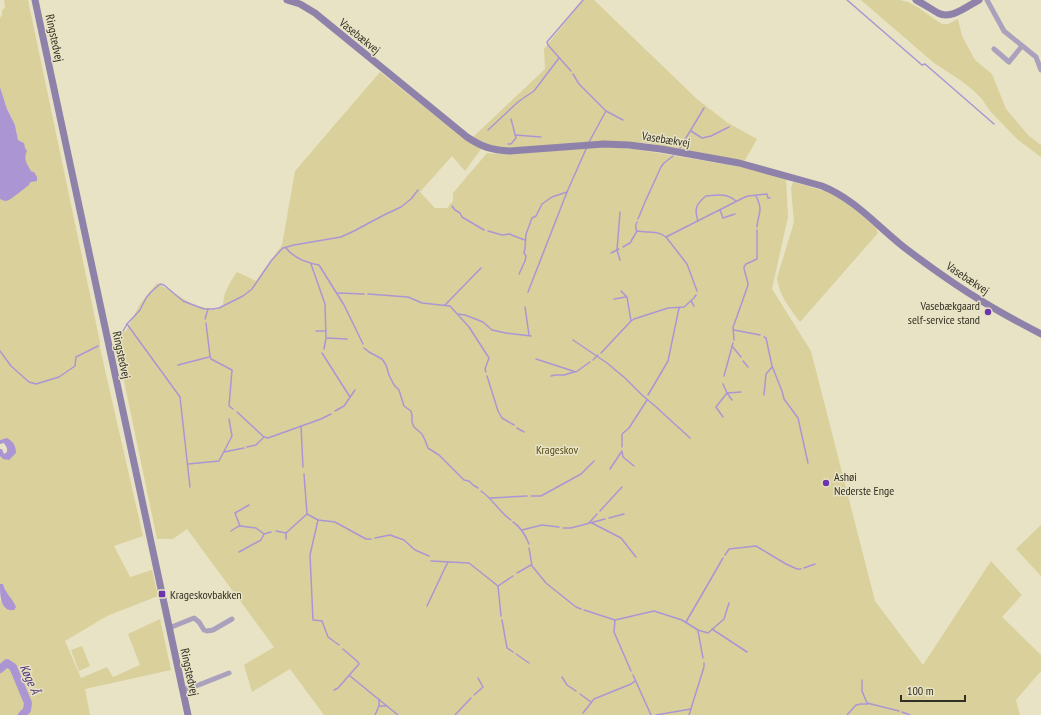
<svg xmlns="http://www.w3.org/2000/svg" width="1041" height="715" font-family="'PT Sans Narrow',sans-serif">
<style>
.green{fill:#dad09b}
.water{fill:#ab96d3}
.lines{fill:none;stroke-linecap:round;stroke-linejoin:round}
.stream{stroke:#ab96d3;stroke-width:1.5}
.river{stroke:#ab96d3;stroke-width:8}
.street{stroke:#aaa1bd;stroke-width:5}
.secondary{stroke:#8f82aa;stroke-width:7}
.poi-dot{fill:#6b35ac;stroke:#e8e3c5;stroke-width:1.5}
.labels{text-anchor:middle;dominant-baseline:central;stroke-width:3;stroke-linejoin:round;paint-order:stroke}
.street-label{font-size:12px;fill:#323024;stroke:#e8e3c5}
.poi-label{font-size:12px;fill:#323024;stroke:#e8e3c5;text-anchor:start}
.park-label{font-size:12px;fill:#574d18;stroke:#e8e3c5}
.water-label{font-size:13px;font-style:italic;fill:#54367f;stroke:#e8e3c5}
</style>
<rect width="100%" height="100%" fill="#e8e3c5"/>
<g class="green">
<path d="M4 0H28L100 342V348L143 536 114 546 130 577 152 570 158 596 107 616 65 641 81 678 107 667 113 677 140 665 128 634 160 619 171 670 85 689 90 715H0V600L5 609 14 603 7 595 3 585 0 584V456L3 459 16 453 1 439 0 440V199C15 205 23 182 36 181L34 172 31 171 25 162 24 143 18 140 15 125 7 109 0 87V18L2 15V10L5 8Z"/>
<polygon points="583,0 594,0 698,100 728,123 757,139 744,162 647,143 606,141 510,148 489,145 473,137 545,69 544,49"/>
<polygon points="861,0 900,0 908,2 919,8 933,18 942,24 948,24 958,19 962,36 975,60 992,74 1006,109 1029,136 1041,145 1041,157 1018,140 991,112 981,98 973,90 960,80 934,63"/>
<path d="M380 72 466 140 481 149 465 171 452 156 420 192 435 208H447L453 201V193L487 153 500 154 526 153 606 147 634 149 741 167 786 178 788 217 772 289 811 351 875 601 923 665 991 561 1022 595 1002 617 1041 655V671L1016 700 1020 715H324L290 669 252 692 244 665 274 647 187 529 173 539H157L115 338 126 331 140 304 157 283 194 305 216 310 223 306C223 293 230 282 237 272L256 281 282 245 295 171Z"/>
<path d="M793 182 828 192 847 203 876 228 878 233 800 322C790 309 779 295 777 278L794 222 791 188Z"/>
<polygon points="1041,525 1041,576 1016,549"/>
<polygon points="82,646 90,666 79,671 71,650"/>
</g>
<g class="water">
<path d="M0 87 7 109 15 125 18 140 24 143 25 148 27 151C23 159 27 164 31 171L34 172 37 177V181C33 182 30 181 29 185 23 189 13 199 6 201 4 201 2 200 0 199Z"/>
<path d="M7 438C13 441 16 446 16 453L9 460 3 459 0 456V449H2L4 454 7 452V448L4 443 0 444V440Z"/>
<path d="M0 584H3C5 593 13 599 16 607L14 610C0 612 0 595 0 584Z"/>
</g>
<g class="lines">
<g class="stream">
<polyline points="847,0 922,65 925,64 994,124"/>
<polyline points="571,71 548,45 547,42 583,0"/>
<polyline points="573,74 579,84 606,111 623,120"/>
<polyline points="488,130 518,102 525,97 534,91 559,58"/>
<polyline points="691,131 702,138 711,136 729,127"/>
<polyline points="515,135 541,137"/>
<polyline points="589,142 606,111"/>
<polyline points="508,144 511,144 516,138 511,119"/>
<polyline points="680,148 704,108"/>
<path d="M756 196C758 200 760 205 760 209 760 215 757 221 757 227"/>
<polyline points="452,206 455,210 460,213 462,217 484,230"/>
<polyline points="720,210 723,218 735,214"/>
<polyline points="620,212 617,250 620,260"/>
<polyline points="638,219 645,202 661,167 664,163 673,156"/>
<path d="M698 221C694 209 696 204 706 196 719 195 726 193 736 201"/>
<path d="M637 222C635 226 635 228 637 231 647 233 657 230 666 237L687 264 697 291"/>
<polyline points="488,231 502,235 510,234 514,236 525,240"/>
<polyline points="666,237 743,198 748,196 767,194 768,198 770,198"/>
<polyline points="623,247 630,243 637,231"/>
<path d="M286 248C294 258 307 263 319 265L344 305 363 344"/>
<polyline points="611,253 619,249"/>
<polyline points="311,264 325,304 326,338 324,349"/>
<polyline points="519,274 525,261 526,256 524,253 525,248 526,234 532,218 536,216 542,204 552,197 567,192"/>
<polyline points="621,291 627,297 631,321"/>
<polyline points="528,292 567,192 586,149"/>
<polyline points="338,293 364,294"/>
<polyline points="368,294 408,297 422,303 450,306 469,327 489,358 485,369 486,372"/>
<polyline points="614,299 626,297"/>
<polyline points="691,301 694,306"/>
<polyline points="445,305 481,268"/>
<polyline points="525,307 529,335"/>
<polyline points="458,314 465,315 483,322 492,330 506,333 531,336"/>
<polyline points="205,319 208,309"/>
<polyline points="206,323 210,356 211,359 232,370 229,406 233,409"/>
<polyline points="127,324 180,397 190,487"/>
<polyline points="734,330 760,335"/>
<polyline points="316,331 326,331"/>
<polyline points="764,337 766,338 772,366 782,391 784,399 798,418 808,463"/>
<polyline points="117,338 122,333 127,324 140,310 146,298 151,292 160,284 164,285 183,301 204,309 213,309 219,308 243,296 252,289 271,261 280,251 283,248 294,245 341,237 354,231 384,215 401,207 411,199 418,190"/>
<polyline points="327,338 347,339"/>
<polyline points="573,340 607,363 625,378 642,395 655,406 690,438"/>
<path d="M734 340 733 327 735 322 748 285C748 279 744 273 744 267L746 264 757 259V230"/>
<polyline points="732,346 741,357"/>
<polyline points="364,348 369,352 382,359 386,365 389,375 394,385 399,390 404,406 411,411 412,416 412,422 414,427 422,434 425,440 428,448 439,455 464,480 469,481 473,485 478,488"/>
<polyline points="0,351 11,366 29,382 36,384 59,377 75,366 76,357 98,346"/>
<polyline points="322,353 350,397"/>
<polyline points="601,353 631,321 634,319 668,308 684,307 694,298 696,295"/>
<polyline points="536,359 576,372 590,362"/>
<polyline points="593,360 598,355"/>
<polyline points="743,361 748,367"/>
<polyline points="178,365 209,357"/>
<polyline points="487,376 498,411 502,418 514,425"/>
<polyline points="551,376 555,375 564,375 574,372"/>
<polyline points="724,376 733,343"/>
<polyline points="723,384 727,393 732,400"/>
<polyline points="648,395 668,361 679,308"/>
<polyline points="764,395 766,374 772,367"/>
<polyline points="335,411 344,406 355,390"/>
<polyline points="237,412 264,437 268,438 321,419 331,414"/>
<polyline points="723,417 716,407 727,393 741,392"/>
<polyline points="301,426 303,467"/>
<polyline points="517,428 524,432"/>
<polyline points="247,447 256,445 264,437"/>
<polyline points="622,447 622,434 629,428 647,400"/>
<polyline points="224,452 244,448"/>
<polyline points="622,452 623,457 634,466"/>
<polyline points="188,464 219,461 232,436 229,419"/>
<polyline points="610,469 622,451"/>
<polyline points="304,474 307,514"/>
<path d="M481 491C493 499 499 512 511 520"/>
<polyline points="531,496 541,496 581,474 594,461"/>
<polyline points="490,498 527,496"/>
<polyline points="600,511 622,487"/>
<polyline points="307,514 318,520 335,522 366,539 371,539"/>
<polyline points="609,518 624,514"/>
<polyline points="318,520 310,555 313,620 322,621 328,637 339,645"/>
<path d="M513 522C521 527 525 534 529 544"/>
<polyline points="589,523 597,514"/>
<polyline points="592,523 621,538 636,557"/>
<polyline points="240,526 235,513 249,505"/>
<polyline points="563,528 571,528 605,519"/>
<polyline points="522,530 542,525 559,527"/>
<polyline points="231,531 237,527 240,526 256,528 264,534 271,532"/>
<polyline points="276,531 286,533 307,514"/>
<polyline points="375,538 390,535 404,540 415,550 429,556"/>
<polyline points="286,539 286,533"/>
<polyline points="529,548 532,566 546,583 576,607 581,609"/>
<polyline points="239,552 261,540 264,534"/>
<polyline points="725,555 729,549 756,546 786,564 797,569 801,569"/>
<polyline points="431,561 469,563 498,586 501,616"/>
<polyline points="804,568 815,564"/>
<polyline points="517,573 531,565"/>
<polyline points="498,586 513,576"/>
<polyline points="427,606 444,570 448,562"/>
<polyline points="584,610 615,620 654,611 682,620 698,630 708,633 724,619 729,603"/>
<polyline points="502,620 507,648 513,652"/>
<polyline points="615,620 614,632 631,671"/>
<polyline points="686,622 723,558"/>
<polyline points="712,629 747,652"/>
<polyline points="698,631 703,658"/>
<polyline points="516,654 529,663"/>
<polyline points="633,675 651,715"/>
<polyline points="350,676 398,715"/>
<polyline points="562,677 567,685 576,691"/>
<polyline points="862,680 862,691 867,703 899,711"/>
<polyline points="334,690 338,688 359,664 358,662 343,649"/>
<polyline points="580,694 591,702"/>
<polyline points="474,695 483,687 478,678"/>
<polyline points="379,699 379,706 387,706"/>
<polyline points="902,712 910,715"/>
<polyline points="583,713 594,699 631,684 635,681"/>
<polyline points="375,715 379,706"/>
<polyline points="455,715 471,698"/>
<polyline points="656,715 691,709"/>
<polyline points="689,715 704,667 704,663"/>
<polyline points="847,715 856,705 861,704 868,704"/>
</g>
<polyline class="river" points="0,669 7,663 13,667 28,703 27,710 22,715"/>
<g class="street">
<polyline points="987,0 1004,31 1036,57 1041,70"/>
<polyline points="994,49 1009,62 1022,46"/>
<polyline points="169,628 194,618 199,622 204,630 207,631 213,630 232,619"/>
<polyline points="182,690 196,686 229,673"/>
</g>
<g class="secondary">
<polyline points="35,0 188,715"/>
<path d="M287 0 300 4 315 13 467 137C482 147 491 150 510 151L604 144 629 145 661 149 739 163 822 186C855 199 878 227 905 248 930 267 958 287 985 303 1003 314 1022 324 1041 334"/>
<path d="M916 0C924 4 931 9 938 13 952 20 967 6 979 0"/>
</g>
</g>
<g class="poi-dot">
<circle cx="988" cy="312" r="4"/>
<circle cx="826" cy="483" r="4"/>
<rect x="158" y="590" width="8" height="8" rx="2"/>
</g>
<g class="labels">
<g class="street-label">
<text transform="translate(360 36) rotate(39)">Vasebækvej</text>
<text transform="translate(55 38) rotate(78)">Ringstedvej</text>
<text transform="translate(666 139) rotate(9)">Vasebækvej</text>
<text transform="translate(968 278) rotate(34)">Vasebækvej</text>
<text transform="translate(122 355) rotate(78)">Ringstedvej</text>
<text transform="translate(190 672) rotate(78)">Ringstedvej</text>
</g>
<g class="poi-label">
<text x="980" y="305" text-anchor="end">Vasebækgaard<tspan x="980" dy="14">self-service stand</tspan></text>
<text x="834" y="476">Ashøi<tspan x="834" dy="14">Nederste Enge</tspan></text>
<text x="170" y="594">Krageskovbakken</text>
</g>
<g class="park-label">
<text x="557" y="449">Krageskov</text>
</g>
<g class="water-label">
<text transform="translate(30 679) rotate(66)">Køge Å</text>
</g>
</g>
<path d="M901 695v6h64v-6" fill="none" stroke="#323024" stroke-width="2"/>
<text x="907" y="695" font-size="12" fill="#323024" stroke="#e8e3c5" stroke-width="3" paint-order="stroke">100 m</text>
</svg>
